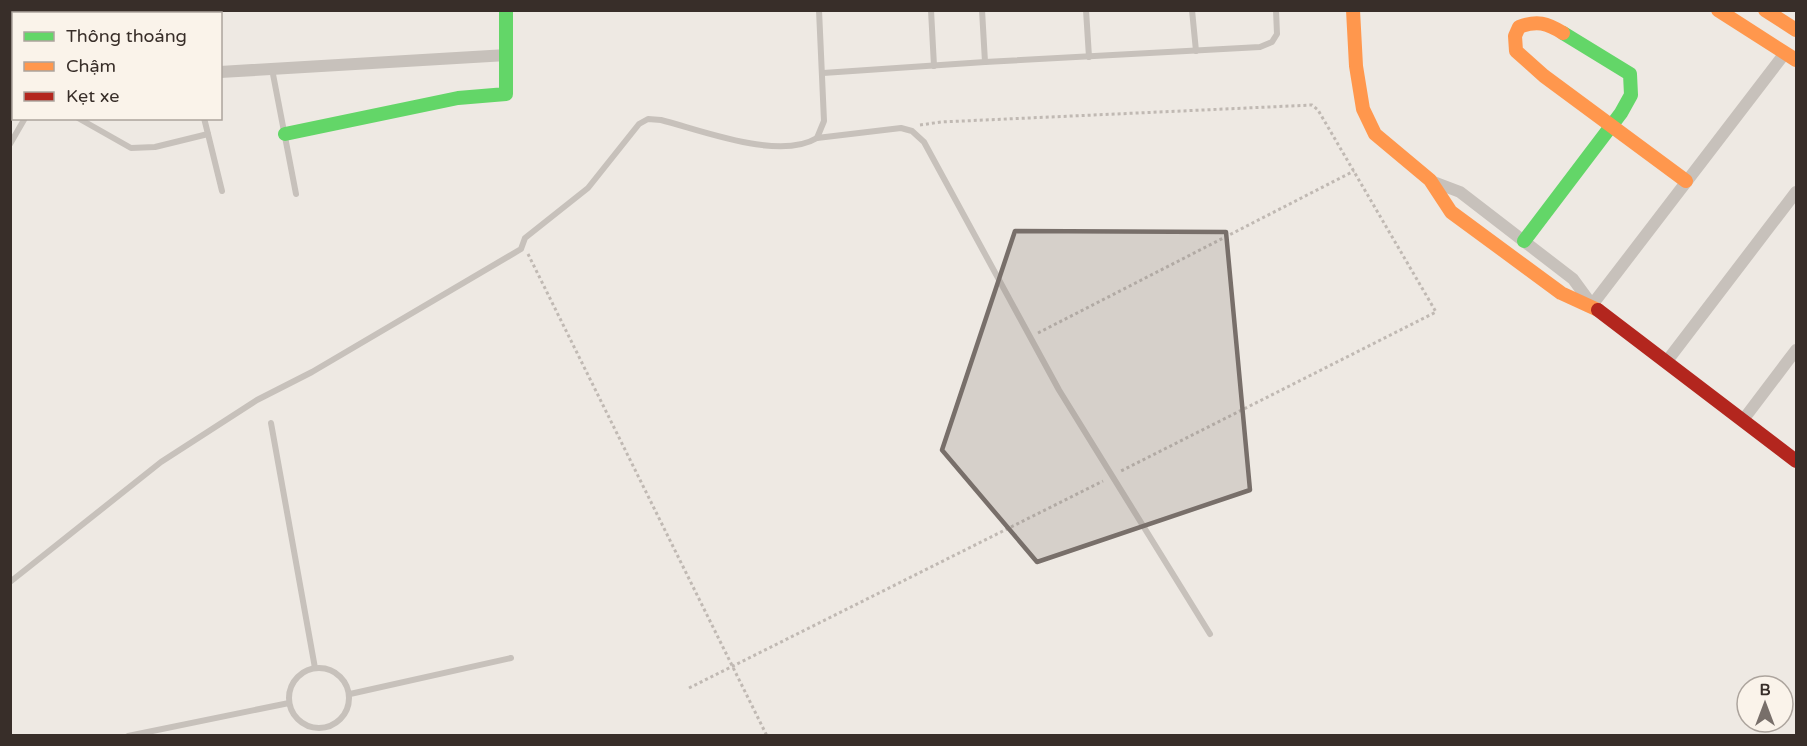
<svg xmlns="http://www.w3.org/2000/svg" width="1807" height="746" font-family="'Varela Round',sans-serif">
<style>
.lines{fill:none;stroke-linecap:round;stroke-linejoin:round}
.path{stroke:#c0b9b3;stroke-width:3;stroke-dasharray:3 3;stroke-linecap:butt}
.lane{stroke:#c7c1bb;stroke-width:6}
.street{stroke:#c7c1bb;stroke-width:12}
.fast{stroke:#63d668;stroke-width:14}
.slow{stroke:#ff974d;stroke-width:14}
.jam{stroke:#b3261e;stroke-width:14}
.marked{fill:#786f6a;fill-opacity:0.2;stroke:#786f6a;stroke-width:4.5;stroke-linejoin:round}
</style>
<rect width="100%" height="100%" fill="#eee9e3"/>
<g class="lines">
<g class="path">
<polyline points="920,125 941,122 1312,105 1318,110 1436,312 1119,472"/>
<polyline points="528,254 767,736"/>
<polyline points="1038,333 1354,171"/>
<polyline points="689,688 1103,481"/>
</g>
<g class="lane">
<polyline points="931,10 934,66"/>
<polyline points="1086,10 1089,57"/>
<polyline points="1192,10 1196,51"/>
<polyline points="985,62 1260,47 1272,42 1277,34 1276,10"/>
<polyline points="272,69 296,194"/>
<polyline points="823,73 985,62 982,10"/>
<polyline points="10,84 14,86"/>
<polyline points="78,118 131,148 155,147 208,134 204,118"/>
<polyline points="208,134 222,191"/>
<polyline points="817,138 901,128 912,131 924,142 1059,390 1210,634"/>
<polyline points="10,144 25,118"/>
<polyline points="271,423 315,668"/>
<path d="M10 582 161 462 257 400 312 372 521 249 525 238 588 188 639 124 648 119 661 120C701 130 779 161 817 138L824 121 819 10"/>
<circle cx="319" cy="698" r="30"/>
<polyline points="350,694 511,658"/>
<polyline points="128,736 289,703"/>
</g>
<g class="street">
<polyline points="114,10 115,14"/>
<polyline points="182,10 183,14"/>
<polyline points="220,72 507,55"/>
<polyline points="1431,181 1460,192 1573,279 1592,305 1785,53"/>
<polyline points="1667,361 1796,192"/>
<polyline points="1743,420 1796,350"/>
</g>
<g class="fast">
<polyline points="285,134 458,98 506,94 506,10"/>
<polyline points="1524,241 1621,113 1631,95 1630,74 1563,33"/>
</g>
<g class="slow">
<polyline points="1353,10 1356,66 1363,109 1375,134 1430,180 1451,212 1561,293 1598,310"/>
<polyline points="1718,10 1796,60"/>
<polyline points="1765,10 1796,30"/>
<path d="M1563 33C1547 23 1537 20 1519 27L1515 36 1516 51 1544 76 1686 181"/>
</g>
<polyline class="jam" points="1598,310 1796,461"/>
</g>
<path class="marked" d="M1015 231 1226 232 1250 490 1037 562 942 450Z"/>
<rect width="1807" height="746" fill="none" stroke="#382e29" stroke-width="24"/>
<rect x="12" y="12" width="210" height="108" fill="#faf3ea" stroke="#aca49d" stroke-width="1.5"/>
<rect x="24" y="32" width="30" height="9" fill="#63d668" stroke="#aca49d" stroke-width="1.5"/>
<text x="66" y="42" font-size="18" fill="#382e29">Thông thoáng</text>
<rect x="24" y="62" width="30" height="9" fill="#ff974d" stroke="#aca49d" stroke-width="1.5"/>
<text x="66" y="72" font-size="18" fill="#382e29">Chậm</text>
<rect x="24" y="92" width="30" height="9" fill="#b3261e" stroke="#aca49d" stroke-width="1.5"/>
<text x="66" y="102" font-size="18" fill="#382e29">Kẹt xe</text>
<g transform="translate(1765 704)"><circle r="28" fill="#faf3ea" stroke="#aca49d" stroke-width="1.5"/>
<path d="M0-4.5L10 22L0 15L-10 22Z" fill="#786f6a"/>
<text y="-9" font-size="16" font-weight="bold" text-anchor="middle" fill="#382e29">B</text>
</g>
</svg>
